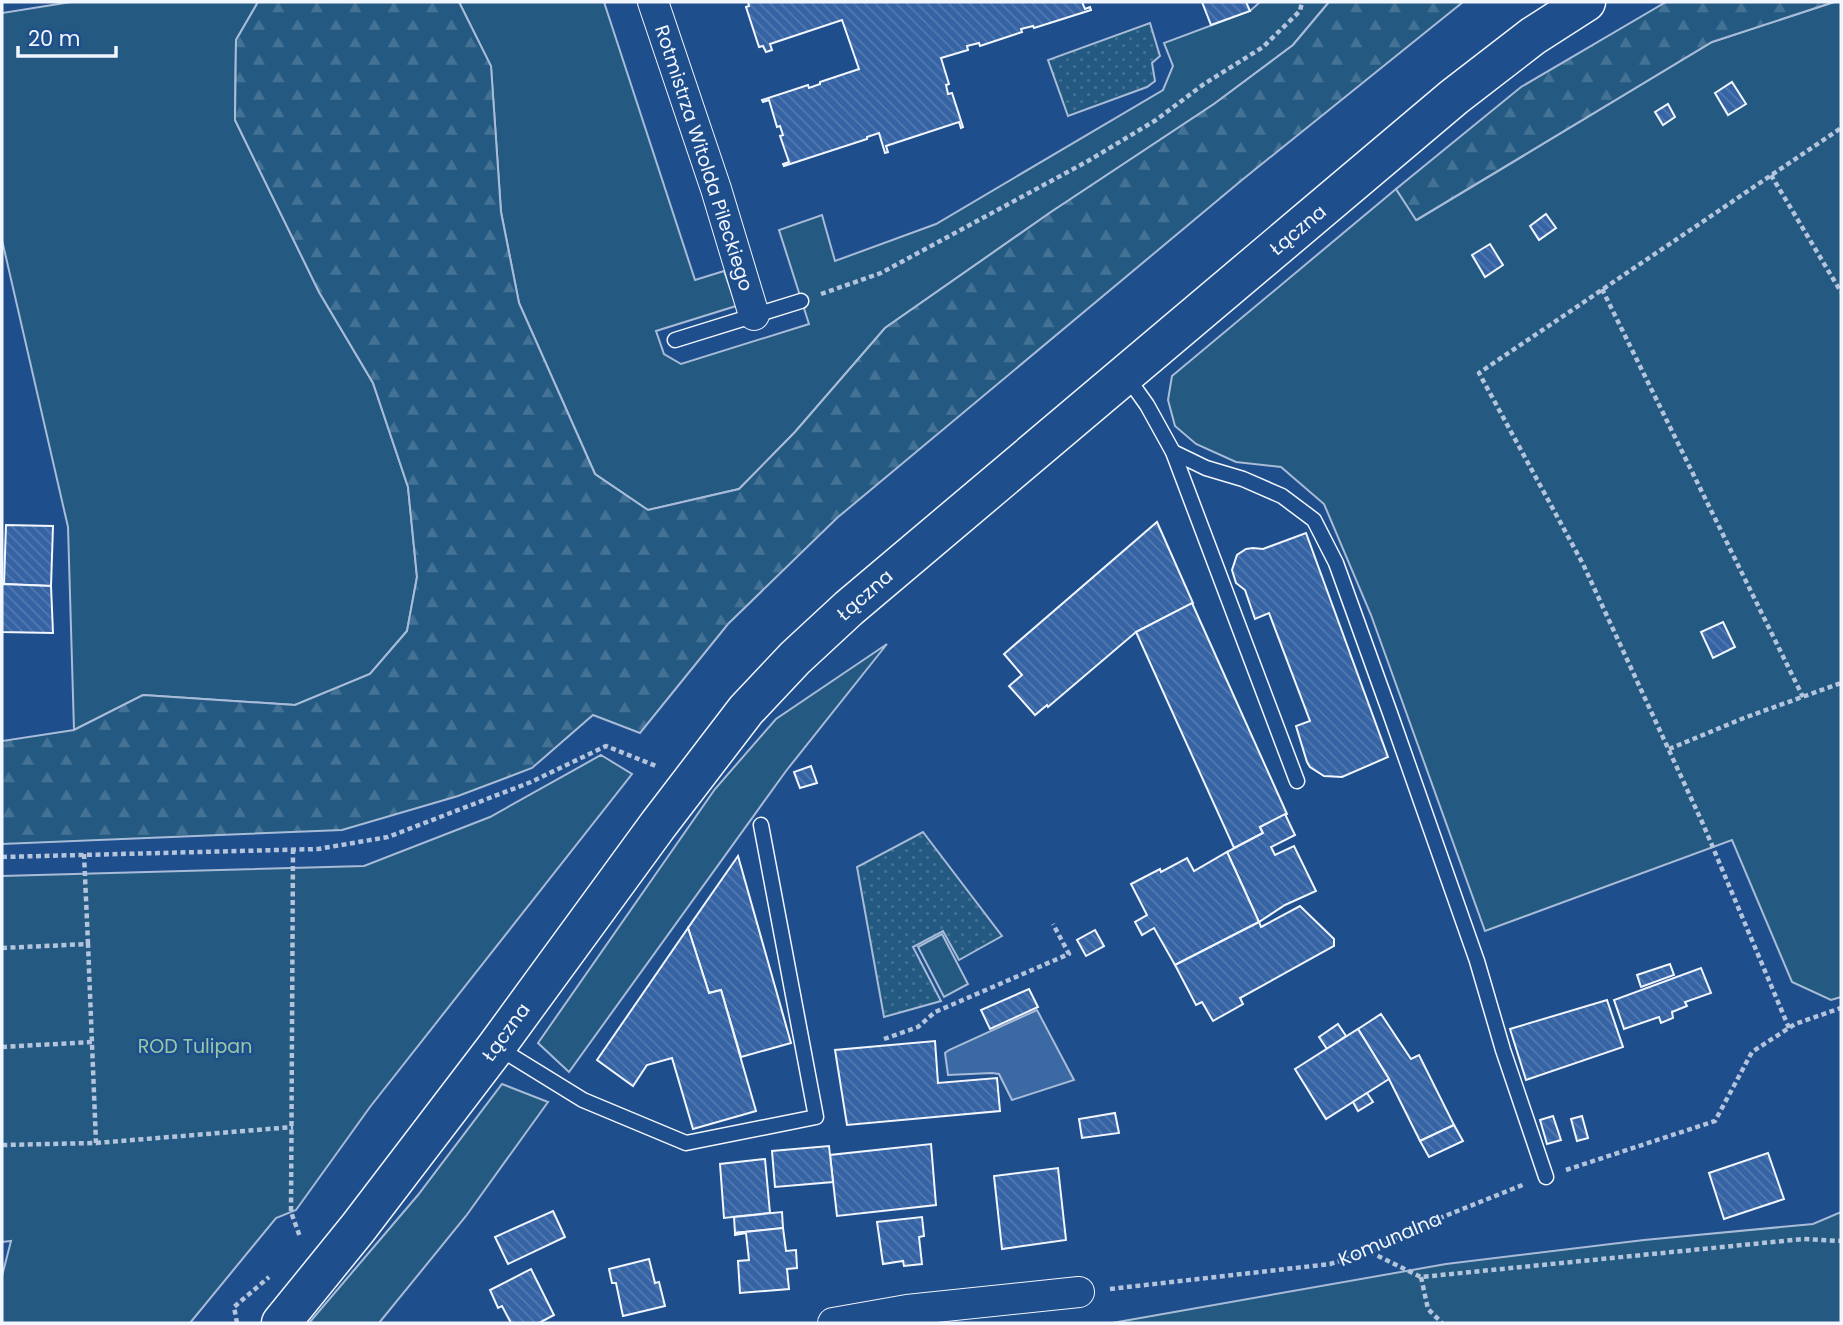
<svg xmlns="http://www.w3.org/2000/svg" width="1843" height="1325" font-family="Poppins,sans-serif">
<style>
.green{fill:#245a82;stroke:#a8bbd7;stroke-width:2}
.forest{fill:url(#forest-firs);stroke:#a8bbd7;stroke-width:2}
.park{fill:url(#park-dots);stroke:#a8bbd7;stroke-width:2}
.water{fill:#3b69a3;stroke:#a8bbd7;stroke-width:2}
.building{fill:url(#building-back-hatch);stroke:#f2f6ff;stroke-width:2}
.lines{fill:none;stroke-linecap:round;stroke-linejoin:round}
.service-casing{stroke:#f2f6ff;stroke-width:17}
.minor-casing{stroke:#f2f6ff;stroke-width:32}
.secondary-casing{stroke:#f2f6ff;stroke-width:41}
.path{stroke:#b3c4dc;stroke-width:4.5;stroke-dasharray:5 3.5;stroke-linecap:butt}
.service{stroke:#1f4e8c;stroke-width:14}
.minor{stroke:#1f4e8c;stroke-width:30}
.secondary{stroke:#1f4e8c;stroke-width:38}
.labels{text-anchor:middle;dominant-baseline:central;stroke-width:5;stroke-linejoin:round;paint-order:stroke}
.street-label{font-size:19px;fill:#f2f6ff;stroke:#1f4e8c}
.park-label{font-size:19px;fill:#97c8a6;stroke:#1f4e8c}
</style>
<defs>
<pattern id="forest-firs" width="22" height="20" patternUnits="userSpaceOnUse" patternTransform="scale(1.75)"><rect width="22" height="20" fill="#245a82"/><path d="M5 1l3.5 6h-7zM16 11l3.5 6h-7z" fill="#447295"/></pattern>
<pattern id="park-dots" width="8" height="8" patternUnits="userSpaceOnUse" patternTransform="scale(1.75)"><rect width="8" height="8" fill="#245a82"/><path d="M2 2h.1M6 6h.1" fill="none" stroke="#447295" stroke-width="1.8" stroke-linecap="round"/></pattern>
<pattern id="building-back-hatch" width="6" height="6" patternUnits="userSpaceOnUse" patternTransform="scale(1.75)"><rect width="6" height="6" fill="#3563a3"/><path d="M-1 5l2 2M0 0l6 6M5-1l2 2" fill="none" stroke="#537ab1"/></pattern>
</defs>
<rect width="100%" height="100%" fill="#1f4e8c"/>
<g class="green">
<polygon points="71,2 258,2 236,40 235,120 319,292 373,383 408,487 417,577 407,631 370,674 295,705 143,695 74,730 68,527 2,240 2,13"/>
<polygon points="459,2 604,2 695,280 724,271 736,306 656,331 664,354 681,364 809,324 779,230 822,215 835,261 936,224 1163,90 1173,66 1164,43 1250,11 1260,2 1329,2 1293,45 1214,104 1051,212 885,328 795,432 739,489 648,510 595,474 519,303 501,212 491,67"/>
<polygon points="1834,2 1841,2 1841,997 1831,1000 1792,982 1732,840 1485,931 1371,615 1324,504 1281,467 1236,462 1196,444 1175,426 1168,400 1172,376 1396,189 1417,220 1712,42"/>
<polygon points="887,644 786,771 569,1072 538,1043 715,789 776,719"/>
<polygon points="601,755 632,774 370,1107 296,1210 276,1218 190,1323 2,1323 2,1276 11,1241 2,1242 2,876 364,866 490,817"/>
<polygon points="942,934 968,984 944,997 918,947"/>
<polygon points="502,1084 548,1102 466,1216 379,1323 309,1323 418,1195"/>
<polygon points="1841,1212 1841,1323 1112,1323 1446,1264 1644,1240 1813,1224"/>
</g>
<g class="forest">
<polygon points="258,2 459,2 491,66 501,212 519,303 595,474 648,510 739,489 795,432 885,328 1051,212 1214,104 1293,45 1329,2 1463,2 1242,180 837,518 728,624 640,733 593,715 532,768 458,796 342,830 2,844 2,741 74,730 143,695 295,705 370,674 407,631 417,577 408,487 373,383 319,292 235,120 236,40"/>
<polygon points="1666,2 1834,2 1712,42 1416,220 1396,189 1521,87"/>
</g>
<g class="park">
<polygon points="1150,23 1160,56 1152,63 1155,81 1147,87 1068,116 1048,60"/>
<polygon points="923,832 1002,936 959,960 943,931 913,947 941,1001 884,1017 857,867"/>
</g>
<polygon class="water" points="1037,1010 1074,1080 1012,1100 999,1074 992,1073 948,1075 945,1053 949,1050"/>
<g class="building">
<polygon points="748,2 1082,2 1085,9 1090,7 1091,10 1034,28 1033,26 1021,29 1022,32 980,46 979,43 967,46 968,50 941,58 949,84 946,85 948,94 952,93 963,127 961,128 959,122 886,146 888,152 885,153 879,133 867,137 867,139 784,166 783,164 789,162 780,136 783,135 780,126 777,127 769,100 763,102 762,100 808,85 809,88 820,84 820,82 859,69 842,20 770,44 772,50 766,52 763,46 759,47 746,7 749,6"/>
<polygon points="1202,2 1246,2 1250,11 1211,25"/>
<polygon points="1732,82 1746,104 1728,115 1715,93"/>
<polygon points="1668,104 1675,117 1663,125 1655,112"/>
<polygon points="1546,214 1556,228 1539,240 1530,226"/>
<polygon points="1490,244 1503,265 1485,277 1472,255"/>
<polygon points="1157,522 1193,603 1136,632 1048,707 1047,705 1035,715 1009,686 1022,675 1004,654"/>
<polygon points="6,525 53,526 51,586 4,584"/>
<polygon points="1306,533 1388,757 1342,777 1324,776 1310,767 1307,762 1296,726 1310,721 1269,613 1255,619 1245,590 1236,583 1232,570 1237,555 1246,549 1253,548 1263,549"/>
<polygon points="2,584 51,586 53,633 2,632"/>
<polygon points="1192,603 1287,814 1260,827 1263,833 1234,848 1136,632"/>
<polygon points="1723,622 1735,647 1713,658 1701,632"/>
<polygon points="811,766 817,783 800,788 794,772"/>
<polygon points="1285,814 1295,835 1271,847 1275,855 1294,846 1316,891 1285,905 1259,922 1227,852 1263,833 1260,827"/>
<polygon points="1227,852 1259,922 1175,965 1154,928 1142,935 1135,922 1147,915 1131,884 1160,869 1161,872 1187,858 1194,871"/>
<polygon points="738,856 791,1043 741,1057 721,990 709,993 688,928"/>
<polygon points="1300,906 1334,939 1334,946 1240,998 1243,1004 1213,1021 1202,1002 1196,1005 1175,965 1259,922 1261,927"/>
<polygon points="688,928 709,993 721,990 756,1111 693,1129 672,1058 647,1065 633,1086 597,1060"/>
<polygon points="1095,930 1104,946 1086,956 1077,940"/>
<polygon points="1670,964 1674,975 1641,987 1637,975"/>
<polygon points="1701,968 1711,993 1685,1002 1687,1006 1672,1012 1673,1018 1661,1023 1659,1017 1624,1029 1614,1000"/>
<polygon points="1029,989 1038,1007 990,1029 981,1010"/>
<polygon points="1607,1000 1623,1047 1526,1080 1510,1029"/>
<polygon points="1381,1014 1411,1059 1419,1055 1454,1125 1420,1141 1389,1079 1358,1029"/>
<polygon points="1338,1024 1346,1036 1327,1049 1319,1037"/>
<polygon points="1358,1029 1389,1079 1326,1119 1295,1069"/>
<polygon points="935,1041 938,1083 997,1078 1000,1111 847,1125 835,1050"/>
<polygon points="1367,1093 1373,1102 1358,1111 1353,1102"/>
<polygon points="1115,1113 1119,1133 1082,1138 1079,1119"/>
<polygon points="1553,1116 1561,1140 1547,1144 1540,1120"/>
<polygon points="1582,1116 1588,1138 1577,1141 1571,1119"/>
<polygon points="1454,1125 1463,1141 1429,1157 1420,1141"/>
<polygon points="931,1144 936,1205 837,1216 830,1155"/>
<polygon points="829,1146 833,1182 775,1187 772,1151"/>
<polygon points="1768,1153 1784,1199 1724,1219 1709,1173"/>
<polygon points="765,1159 770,1213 724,1218 720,1164"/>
<polygon points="1058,1168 1066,1240 1002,1249 994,1176"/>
<polygon points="553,1211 565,1237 508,1264 495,1237"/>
<polygon points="782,1212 783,1228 735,1233 734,1217"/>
<polygon points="922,1217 924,1236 919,1237 922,1264 904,1266 903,1261 883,1264 877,1222"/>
<polygon points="783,1228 786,1251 796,1250 797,1268 787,1269 789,1289 740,1293 738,1261 749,1260 746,1233 735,1235 735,1233"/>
<polygon points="649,1259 655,1283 659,1282 665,1306 623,1316 616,1283 612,1283 609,1269"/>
<polygon points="531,1269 554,1315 539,1323 511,1323 502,1306 498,1308 490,1290"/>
</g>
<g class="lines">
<defs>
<g id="service">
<polyline points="675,340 801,301"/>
<polyline points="1127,377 1147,405 1173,452 1297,781"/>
<polyline points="1173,452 1206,468 1243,479 1282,496 1314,520 1336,563 1390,713 1477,961 1503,1050 1546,1177"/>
<polyline points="497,1047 583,1100 686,1143 816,1117 761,825"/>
</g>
<g id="minor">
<polyline points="653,2 716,189 754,315"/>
<polyline points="833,1323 907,1310 1079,1292"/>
</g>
<polyline id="secondary" points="281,1323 358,1228 496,1047 658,825 746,710 795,658 849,608 1454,97 1533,36 1586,2"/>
</defs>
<use href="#service" class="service-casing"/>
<use href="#minor" class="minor-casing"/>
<use href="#secondary" class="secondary-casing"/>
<g class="path">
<polyline points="1771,175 1841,292"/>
<polyline points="1602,289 1803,697"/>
<polyline points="821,294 881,273 1088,161 1156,120 1204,84 1263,47 1300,11 1302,2"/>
<polyline points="1669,749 1744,718 1841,683"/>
<polyline points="293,849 291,1212 300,1237"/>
<polyline points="84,854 88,944"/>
<polyline points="2,857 318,849 388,837 531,782 606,746 656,766"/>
<polyline points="2,948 88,944 96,1143 2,1145"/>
<polyline points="1789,1028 1703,824 1583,564 1479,373 1841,128"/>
<polyline points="884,1039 918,1027 935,1012 1069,954 1053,924"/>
<polyline points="2,1047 92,1042"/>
<polyline points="96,1143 293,1127"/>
<polyline points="1566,1170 1715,1121 1752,1052 1795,1024 1841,1008"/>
<polyline points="1370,1252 1421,1277 1803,1239 1841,1241"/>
<polyline points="1421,1277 1428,1309 1442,1323"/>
<polyline points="1110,1289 1330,1264 1370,1252 1410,1230 1525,1184"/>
<polyline points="237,1323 234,1307 269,1277"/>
</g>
<use href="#service" class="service"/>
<use href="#minor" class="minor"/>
<use href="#secondary" class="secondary"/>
</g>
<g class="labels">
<g class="street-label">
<text transform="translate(704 158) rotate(72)">Rotmistrza Witolda Pileckiego</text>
<text transform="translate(1298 230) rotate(-40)">Łączna</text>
<text transform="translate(865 595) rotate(-41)">Łączna</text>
<text transform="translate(506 1032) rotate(-54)">Łączna</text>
<text transform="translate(1390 1239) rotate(-23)">Komunalna</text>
</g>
<g class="park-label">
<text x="195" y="1046">ROD Tulipan</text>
</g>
</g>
<rect width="1843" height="1325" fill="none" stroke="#f2f6ff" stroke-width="7"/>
<path d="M18 46v10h98v-10" fill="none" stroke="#f2f6ff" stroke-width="3.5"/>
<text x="28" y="46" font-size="21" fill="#f2f6ff" stroke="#1f4e8c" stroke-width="5" paint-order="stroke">20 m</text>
</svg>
